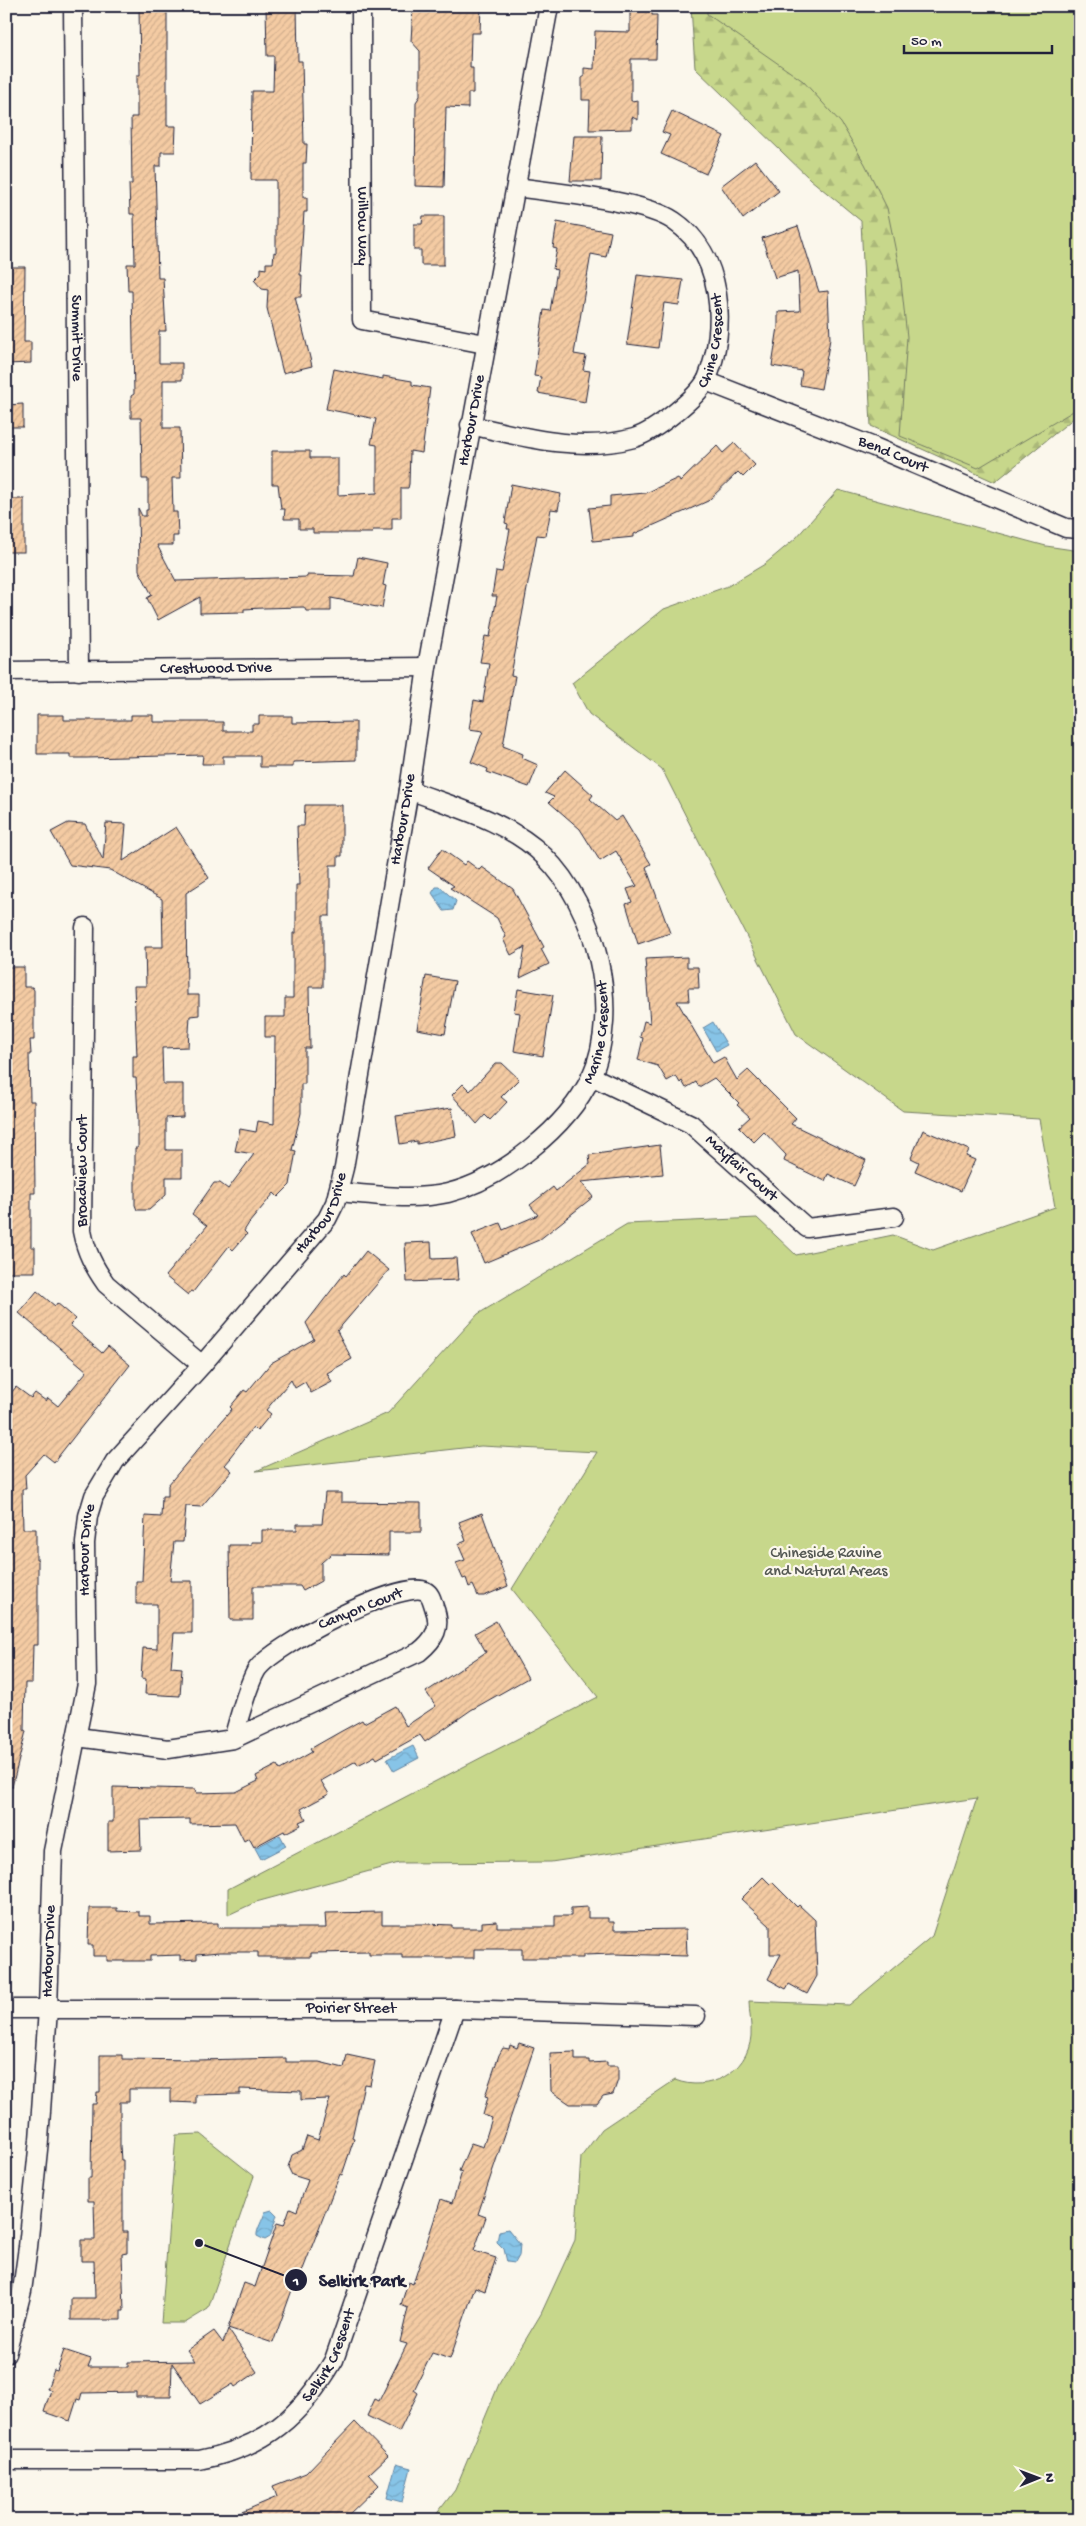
<svg xmlns="http://www.w3.org/2000/svg" width="1086" height="2526" font-family="'Gochi Hand',sans-serif">
<style>
.forest{fill:url(#forest-firs);stroke:#747c63}
.green{fill:#c7d78b;stroke:#747c63}
.water{fill:url(#water-waves);stroke:#5f83a2}
.building{fill:url(#building-hatch);stroke:#22223b}
.lines{fill:none;stroke-linecap:round;stroke-linejoin:round}
.street-casing{stroke:#22223b;stroke-width:21}
.street{stroke:#fbf7ec;stroke-width:18}
.labels{text-anchor:middle;dominant-baseline:central;stroke-width:4.5;stroke-linejoin:round;paint-order:stroke}
.street-label{font-size:16px;fill:#22223b;stroke:#fbf7ec}
.park-label{font-size:16px;fill:#545853;stroke:#fbf7ec}
.leader{fill:none;stroke:#22223b;stroke-width:2}
.callout-dot{fill:#22223b;stroke:#fbf7ec;stroke-width:2}
.mark-label{font-size:15px;text-anchor:middle;font-weight:bold;fill:#fff}
.callout-label{font-size:18px;text-anchor:middle;font-weight:bold;fill:#22223b;stroke:#fbf7ec;stroke-width:4.5;stroke-linejoin:round;paint-order:stroke}
</style>
<defs>
<pattern id="forest-firs" width="22" height="20" patternUnits="userSpaceOnUse" patternTransform="scale(1.25)"><rect width="22" height="20" fill="#c7d78b"/><path d="M5 1l3.5 6h-7zM16 11l3.5 6h-7z" fill="#abb879"/></pattern>
<pattern id="water-waves" width="16" height="10" patternUnits="userSpaceOnUse" patternTransform="scale(1.25)"><rect width="16" height="10" fill="#87c4e7"/><path d="M0 5q4-4 8 0t8 0" fill="none" stroke="#74a8c7"/></pattern>
<pattern id="building-hatch" width="6" height="6" patternUnits="userSpaceOnUse" patternTransform="scale(1.25)"><rect width="6" height="6" fill="#f4cba3"/><path d="M-1 1l2-2M0 6l6-6M5 7l2-2" fill="none" stroke="#d1ae8d"/></pattern>
</defs>
<rect width="100%" height="100%" fill="#fbf7ec"/>
<filter id="ink" filterUnits="userSpaceOnUse"><feTurbulence type="fractalNoise" baseFrequency=".02" numOctaves="2"/><feDisplacementMap in="SourceGraphic" scale="10" xChannelSelector="R" yChannelSelector="G"/><feConvolveMatrix kernelMatrix="1 2 1 2 8 2 1 2 1" color-interpolation-filters="sRGB"/></filter>
<g filter="url(#ink)">
<polygon class="forest" points="691,6 1080,6 1080,413 995,482 871,426 861,221 810,179 695,68"/>
<g class="green">
<polygon points="707,6 1080,6 1080,407 978,468 900,436 907,337 900,272 887,208 865,164 841,123 803,81 707,14"/>
<path d="M838 490 1046 546 1080 551V2520H432L455 2490 499 2384 541 2314 575 2240 581 2157 602 2129 675 2080C708 2093 748 2073 751 2036 752 2025 749 2012 749 2001L849 2005 932 1936 977 1798 551 1862 399 1863 256 1902 228 1915V1889L598 1697 512 1589 597 1452 481 1446 256 1471 388 1413 478 1314 627 1224 757 1218 796 1255 893 1235 933 1250 1055 1207 1039 1119 903 1111 796 1034 662 769 589 714 572 683 664 609 728 586 765 564 796 538Z"/>
<polygon points="201,2134 254,2176 208,2309 185,2323 161,2323 176,2135"/>
</g>
<g class="water">
<polygon points="436,887 440,887 456,901 453,910 444,911 432,893"/>
<polygon points="713,1022 727,1045 716,1051 703,1028"/>
<polygon points="413,1746 419,1758 394,1771 387,1759"/>
<polygon points="280,1835 286,1846 261,1859 255,1848"/>
<path d="M272 2210 277 2215 270 2237 265 2240 257 2236C256 2230 263 2220 265 2212Z"/>
<polygon points="508,2229 520,2244 519,2256 515,2263 507,2262 504,2249 497,2242 499,2231"/>
<polygon points="396,2464 411,2468 402,2502 387,2498"/>
</g>
<g class="building">
<polygon points="139,6 167,6 167,126 176,126 175,152 161,152 161,166 155,166 158,278 163,278 166,331 159,331 159,363 182,363 182,380 163,380 163,428 180,428 181,478 172,478 173,512 177,512 178,536 173,536 173,545 157,545 176,581 307,577 307,575 354,576 358,557 387,563 383,585 386,586 382,608 331,598 331,611 306,611 304,607 263,608 244,609 244,612 200,613 200,597 158,620 147,598 152,595 139,570 138,508 142,516 146,516 146,510 148,510 148,479 142,479 141,418 131,418 131,396 134,394 132,291 128,291 127,264 135,264 134,214 130,214 129,184 132,184 131,117 137,117 137,75 140,75"/>
<polygon points="266,6 297,6 298,61 302,61 304,144 307,144 306,163 303,163 303,197 307,197 307,212 304,212 300,275 302,275 301,297 295,297 312,366 283,373 267,308 268,290 262,289 254,280 261,273 261,268 266,269 266,263 273,263 274,252 276,253 276,180 251,180 252,91 273,91 274,56 267,56"/>
<polygon points="413,6 481,6 480,33 471,33 470,68 473,68 473,93 468,93 468,108 446,107 444,187 415,186 416,102 420,96 420,51 411,41"/>
<polygon points="630,6 652,6 652,15 657,15 656,59 631,59 631,101 638,100 638,120 632,117 632,129 589,130 590,100 582,100 582,77 584,77 584,68 594,69 595,31 630,32"/>
<polygon points="672,111 724,136 706,174 661,154 670,135 662,132"/>
<polygon points="574,136 602,136 601,181 570,181"/>
<polygon points="755,160 779,191 743,219 721,186"/>
<polygon points="423,216 444,216 444,265 421,265 421,250 414,250 414,224 422,224"/>
<polygon points="557,222 611,232 606,257 591,254 574,354 586,356 583,370 590,371 585,402 538,393 541,377 534,376 544,310 550,311 557,270 553,269 557,249 553,248"/>
<polygon points="798,226 819,292 828,291 830,339 821,389 800,385 802,371 772,366 778,327 778,312 800,311 798,271 775,278 762,238"/>
<polygon points="6,267 25,267 24,342 31,342 31,363 6,364"/>
<polygon points="637,275 683,280 679,305 664,303 658,348 627,344"/>
<polygon points="334,369 383,379 383,376 412,381 412,385 430,388 422,453 410,451 409,484 408,488 401,488 401,518 392,518 392,530 373,530 372,533 313,533 313,529 299,529 299,519 284,519 285,509 281,509 278,484 272,484 272,451 310,451 310,458 338,458 338,495 377,493 377,445 371,444 376,419 326,409"/>
<polygon points="23,404 23,427 6,427 6,405"/>
<polygon points="734,443 755,465 743,477 738,472 708,501 634,534 634,537 593,541 589,508 610,506 610,496 646,493 678,478 680,482 717,446 723,453"/>
<polygon points="511,484 561,494 558,510 551,509 546,536 537,535 511,675 515,676 503,746 523,754 522,758 538,765 529,787 487,772 488,769 471,762 483,731 469,729 474,700 483,702 489,663 480,662 485,636 490,637 497,596 492,596 496,571 502,572 510,529 507,529 508,524 505,523"/>
<rect x="6" y="499" width="18" height="53"/>
<polygon points="37,715 64,715 64,720 131,720 131,715 153,715 153,722 223,722 223,731 252,731 252,724 259,724 259,716 292,716 292,723 356,722 356,760 293,762 293,767 260,767 260,756 223,756 223,764 202,764 203,755 87,758 70,758 70,754 37,754"/>
<polygon points="565,770 593,795 590,799 615,821 622,816 651,864 646,867 670,933 638,944 626,904 632,902 627,889 637,886 616,851 600,861 580,829 549,802 554,797 545,793"/>
<polygon points="305,805 342,805 342,856 338,856 338,865 330,865 330,916 323,916 323,987 309,987 310,1048 305,1048 305,1084 301,1084 301,1113 292,1150 296,1151 290,1185 278,1197 274,1193 249,1223 244,1231 247,1234 233,1250 229,1246 193,1292 191,1291 188,1295 165,1276 207,1226 192,1214 214,1183 220,1183 228,1189 254,1154 235,1151 240,1129 256,1132 258,1121 274,1124 275,1037 265,1037 265,1017 285,1017 285,998 293,998 293,933 296,933 296,885 299,885 297,826 304,826"/>
<polygon points="68,823 85,824 103,860 106,823 126,824 123,861 176,827 209,878 186,893 187,995 199,995 199,1015 190,1016 188,1047 162,1048 163,1084 183,1084 183,1117 166,1118 166,1150 182,1150 182,1177 166,1177 166,1195 149,1210 137,1210 135,1205 135,1148 138,1148 138,1118 136,1078 133,1078 133,1056 137,1056 134,986 146,986 145,947 163,947 162,899 110,870 70,865 51,832"/>
<polygon points="442,849 464,865 467,861 479,870 482,867 513,889 544,947 541,949 549,964 520,978 525,947 511,955 503,939 506,937 497,918 450,888 454,886 428,868"/>
<polygon points="687,957 687,967 698,967 699,988 688,988 689,1001 677,1001 713,1063 724,1057 737,1080 748,1070 796,1118 791,1124 866,1160 854,1186 828,1174 825,1181 784,1161 786,1155 764,1132 754,1142 739,1127 750,1117 737,1105 739,1103 714,1078 699,1087 696,1082 686,1088 682,1081 680,1083 676,1076 667,1081 658,1066 638,1060 643,1038 640,1037 644,1021 650,1023 645,959"/>
<polygon points="6,967 24,967 24,987 32,987 34,990 34,1040 30,1040 31,1054 29,1054 30,1101 34,1101 35,1193 31,1193 31,1247 35,1247 35,1272 6,1272"/>
<polygon points="426,976 455,981 445,1034 417,1029"/>
<polygon points="518,989 553,995 543,1056 514,1051 520,1013 514,1012"/>
<polygon points="496,1063 502,1063 519,1079 501,1097 507,1102 490,1120 485,1115 477,1124 452,1095 463,1084 470,1091"/>
<polygon points="452,1108 456,1136 417,1144 417,1141 400,1144 396,1116"/>
<polygon points="923,1130 969,1150 966,1156 975,1160 961,1191 915,1171 919,1162 911,1158"/>
<polygon points="660,1145 663,1174 581,1182 593,1197 539,1240 484,1263 472,1234 500,1223 503,1230 538,1215 530,1205 553,1187 556,1191 590,1164 589,1155"/>
<polygon points="431,1242 432,1259 456,1258 458,1280 407,1282 405,1243"/>
<polygon points="366,1251 389,1270 337,1331 352,1359 327,1373 332,1382 311,1393 305,1382 295,1388 291,1380 266,1410 271,1414 257,1431 253,1427 230,1457 231,1458 225,1465 232,1471 201,1507 186,1506 183,1542 174,1542 170,1581 192,1581 192,1633 174,1633 171,1667 182,1668 180,1696 145,1694 146,1679 141,1678 143,1648 157,1649 157,1604 136,1604 136,1581 142,1581 145,1516 161,1517 162,1496 168,1496 168,1485 232,1409 230,1407 244,1390 247,1392 271,1363 314,1339 306,1323 344,1274 346,1276"/>
<polygon points="37,1291 55,1306 57,1303 76,1319 70,1325 102,1353 108,1346 130,1365 54,1462 44,1454 25,1475 26,1489 22,1489 23,1529 36,1529 36,1559 38,1559 38,1645 33,1645 32,1683 25,1683 24,1730 26,1731 12,1787 6,1786 6,1657 11,1657 11,1581 8,1581 6,1399 16,1387 31,1398 35,1393 46,1401 48,1398 58,1406 87,1371 19,1313"/>
<polygon points="325,1493 341,1493 341,1502 421,1503 421,1532 389,1532 389,1555 331,1554 321,1563 321,1581 303,1591 300,1586 253,1586 253,1620 230,1620 229,1545 251,1545 251,1542 262,1542 262,1530 297,1530 297,1524 322,1524"/>
<polygon points="482,1513 508,1586 484,1596 478,1596 473,1585 469,1587 466,1578 463,1579 456,1563 465,1560 458,1544 466,1541 459,1522"/>
<polygon points="496,1621 528,1678 471,1710 425,1742 420,1735 377,1759 375,1756 358,1765 356,1761 321,1781 329,1794 301,1809 306,1819 299,1822 301,1825 285,1833 284,1831 254,1847 249,1838 244,1841 235,1823 190,1824 190,1819 140,1820 141,1850 108,1851 108,1822 113,1822 113,1787 195,1789 196,1793 236,1792 258,1781 256,1776 277,1765 280,1770 312,1752 310,1749 340,1732 362,1720 364,1723 395,1706 406,1726 436,1706 426,1692 486,1652 475,1633"/>
<polygon points="763,1877 770,1884 772,1882 797,1907 799,1905 815,1920 817,1976 807,1994 789,1984 786,1989 768,1979 781,1954 770,1954 770,1926 741,1899"/>
<polygon points="588,1907 588,1918 608,1918 608,1922 614,1922 614,1930 686,1929 687,1956 614,1954 583,1955 583,1958 522,1958 522,1949 474,1949 474,1958 402,1958 402,1955 369,1955 369,1952 311,1953 311,1957 258,1957 258,1952 219,1952 197,1954 197,1959 180,1960 180,1955 150,1956 150,1961 107,1961 107,1956 93,1956 93,1945 88,1945 89,1908 117,1908 117,1911 139,1912 139,1916 150,1916 150,1924 218,1923 218,1928 326,1928 325,1913 382,1912 382,1924 427,1924 452,1925 452,1928 482,1928 482,1922 497,1921 497,1927 555,1927 555,1916 571,1916 571,1908"/>
<polygon points="519,2043 534,2048 478,2214 486,2217 474,2251 496,2258 485,2291 475,2287 450,2359 432,2353 414,2390 418,2393 399,2432 367,2416 375,2399 379,2401 407,2344 400,2342 408,2308 401,2305 408,2282 413,2284 441,2199 452,2203 462,2172 459,2171 471,2143 483,2147 492,2118 483,2115 488,2097 485,2096 499,2055 503,2048 509,2049 510,2045 517,2048"/>
<polygon points="575,2052 575,2060 589,2060 589,2063 607,2062 607,2066 618,2066 618,2080 613,2094 603,2096 597,2104 570,2104 551,2091 550,2053"/>
<polygon points="100,2055 122,2055 122,2059 197,2060 286,2058 286,2062 319,2062 344,2068 347,2055 375,2061 370,2085 364,2084 352,2138 354,2139 342,2175 340,2174 300,2277 297,2276 273,2343 228,2328 244,2283 255,2287 277,2223 284,2225 290,2208 297,2211 308,2180 292,2175 288,2167 292,2155 302,2150 307,2136 318,2140 330,2099 301,2100 301,2091 240,2089 240,2094 196,2095 196,2103 171,2102 171,2089 129,2089 129,2102 120,2102 120,2147 121,2160 123,2160 123,2232 127,2232 127,2253 122,2254 124,2311 121,2311 121,2320 71,2320 71,2298 95,2298 94,2261 81,2261 81,2240 95,2240 94,2201 88,2201 88,2178 91,2178 92,2104 96,2104 97,2092 100,2092"/>
<polygon points="228,2329 257,2372 235,2387 233,2384 200,2404 172,2363 171,2397 136,2397 136,2392 82,2393 80,2400 77,2399 70,2421 44,2412 51,2390 47,2389 54,2370 57,2371 64,2350 91,2359 88,2367 128,2367 128,2362 195,2361 187,2350 214,2331 223,2343"/>
<polygon points="355,2422 388,2456 369,2474 379,2485 343,2520 223,2520 277,2497 273,2486 306,2473"/>
</g>
<g class="lines">
<defs>
<g id="street">
<path id="s1" d="M73 6 79 671"/>
<path id="s2" d="M361 6 362 320 485 344"/>
<path id="s3" d="M706 381 874 447 1066 528 1080 529"/>
<path id="s4" d="M470 425C524 437 580 453 634 438 654 432 698 397 707 379 728 327 723 254 674 221 643 200 555 193 516 187"/>
<path id="s5" d="M6 671 427 667"/>
<path d="M85 927 82 1231C86 1252 94 1267 106 1284L202 1365"/>
<path id="s6" d="M591 1076 691 1124 807 1228 894 1217"/>
<path id="s7" d="M338 1192C373 1195 413 1201 448 1193 501 1180 568 1127 591 1077 622 1009 596 907 544 856 508 821 454 807 409 790"/>
<path d="M77 1737 168 1749 233 1739 419 1652C435 1639 442 1627 434 1607 432 1601 431 1594 425 1591 402 1579 269 1647 256 1671 246 1689 239 1719 233 1739"/>
<path id="s8" d="M6 2009H455L696 2016"/>
<path id="s9" d="M6 2354 22 2291 28 2247 39 2140 48 2009 53 1851 87 1684 85 1543 88 1516 94 1496 115 1461 202 1365 327 1219 335 1203 344 1168 409 790 427 667 549 6"/>
<path id="s10" d="M6 2460H199C265 2448 301 2416 334 2360L455 2009"/>
</g>
</defs>
<use href="#street" class="street-casing"/>
<use href="#street" class="street"/>
</g>
</g>
<g class="labels">
<g class="street-label">
<text stroke="none"><textPath href="#s2" startOffset="220">Willow Way</textPath></text>
<text stroke="none"><textPath href="#s1" startOffset="332">Summit Drive</textPath></text>
<text stroke="none"><textPath href="#s4" startOffset="300">Chine Crescent</textPath></text>
<text stroke="none"><textPath href="#s9" startOffset="2041">Harbour Drive</textPath></text>
<text stroke="none"><textPath href="#s3" startOffset="201">Bend Court</textPath></text>
<text stroke="none"><textPath href="#s5" startOffset="210">Crestwood Drive</textPath></text>
<text stroke="none"><textPath href="#s9" startOffset="1636">Harbour Drive</textPath></text>
<text stroke="none"><textPath href="#s7" startOffset="345">Marine Crescent</textPath></text>
<text stroke="none"><textPath href="#s6" startOffset="178">Mayfair Court</textPath></text>
<text transform="translate(83 1171) rotate(-90)">Broadview Court</text>
<text stroke="none"><textPath href="#s9" startOffset="1231">Harbour Drive</textPath></text>
<text stroke="none"><textPath href="#s9" startOffset="811">Harbour Drive</textPath></text>
<text transform="translate(361 1610) rotate(-22)">Canyon Court</text>
<text stroke="none"><textPath href="#s9" startOffset="406">Harbour Drive</textPath></text>
<text stroke="none"><textPath href="#s8" startOffset="345">Poirier Street</textPath></text>
<text stroke="none"><textPath href="#s10" startOffset="369">Selkirk Crescent</textPath></text>
</g>
<g class="park-label">
<text x="826" y="1554">Chineside Ravine<tspan x="826" dy="18">and Natural Areas</tspan></text>
</g>
</g>
<path class="leader" d="M199 2243L296 2280"/>
<g class="callout-dot">
<circle cx="199" cy="2243" r="5"/>
<circle cx="296" cy="2280" r="12"/>
</g>
<g class="mark-label">
<text x="296" y="2285">1</text>
</g>
<g class="callout-label">
<text x="362" y="2286">Selkirk Park</text>
</g>
<rect width="1086" height="2526" fill="none" stroke="#fbf7ec" stroke-width="25"/>
<rect x="12" y="12" width="1061" height="2501" fill="none" stroke="#22223b" stroke-width="2" filter="url(#ink)"/>
<g transform="translate(1038 2478) rotate(89)" stroke="#fbf7ec" stroke-width="4" paint-order="stroke">
<path d="M0-4L9 19L0 12L-9 19Z" fill="#22223b"/>
<text y="-8" font-size="14" font-weight="bold" text-anchor="middle" fill="#22223b">N</text>
</g>
<path d="M904 45v8h148v-8" fill="none" stroke="#22223b" stroke-width="2.5"/>
<text x="911" y="45" font-size="15" fill="#22223b" stroke="#fbf7ec" stroke-width="4" paint-order="stroke">50 m</text>
</svg>
